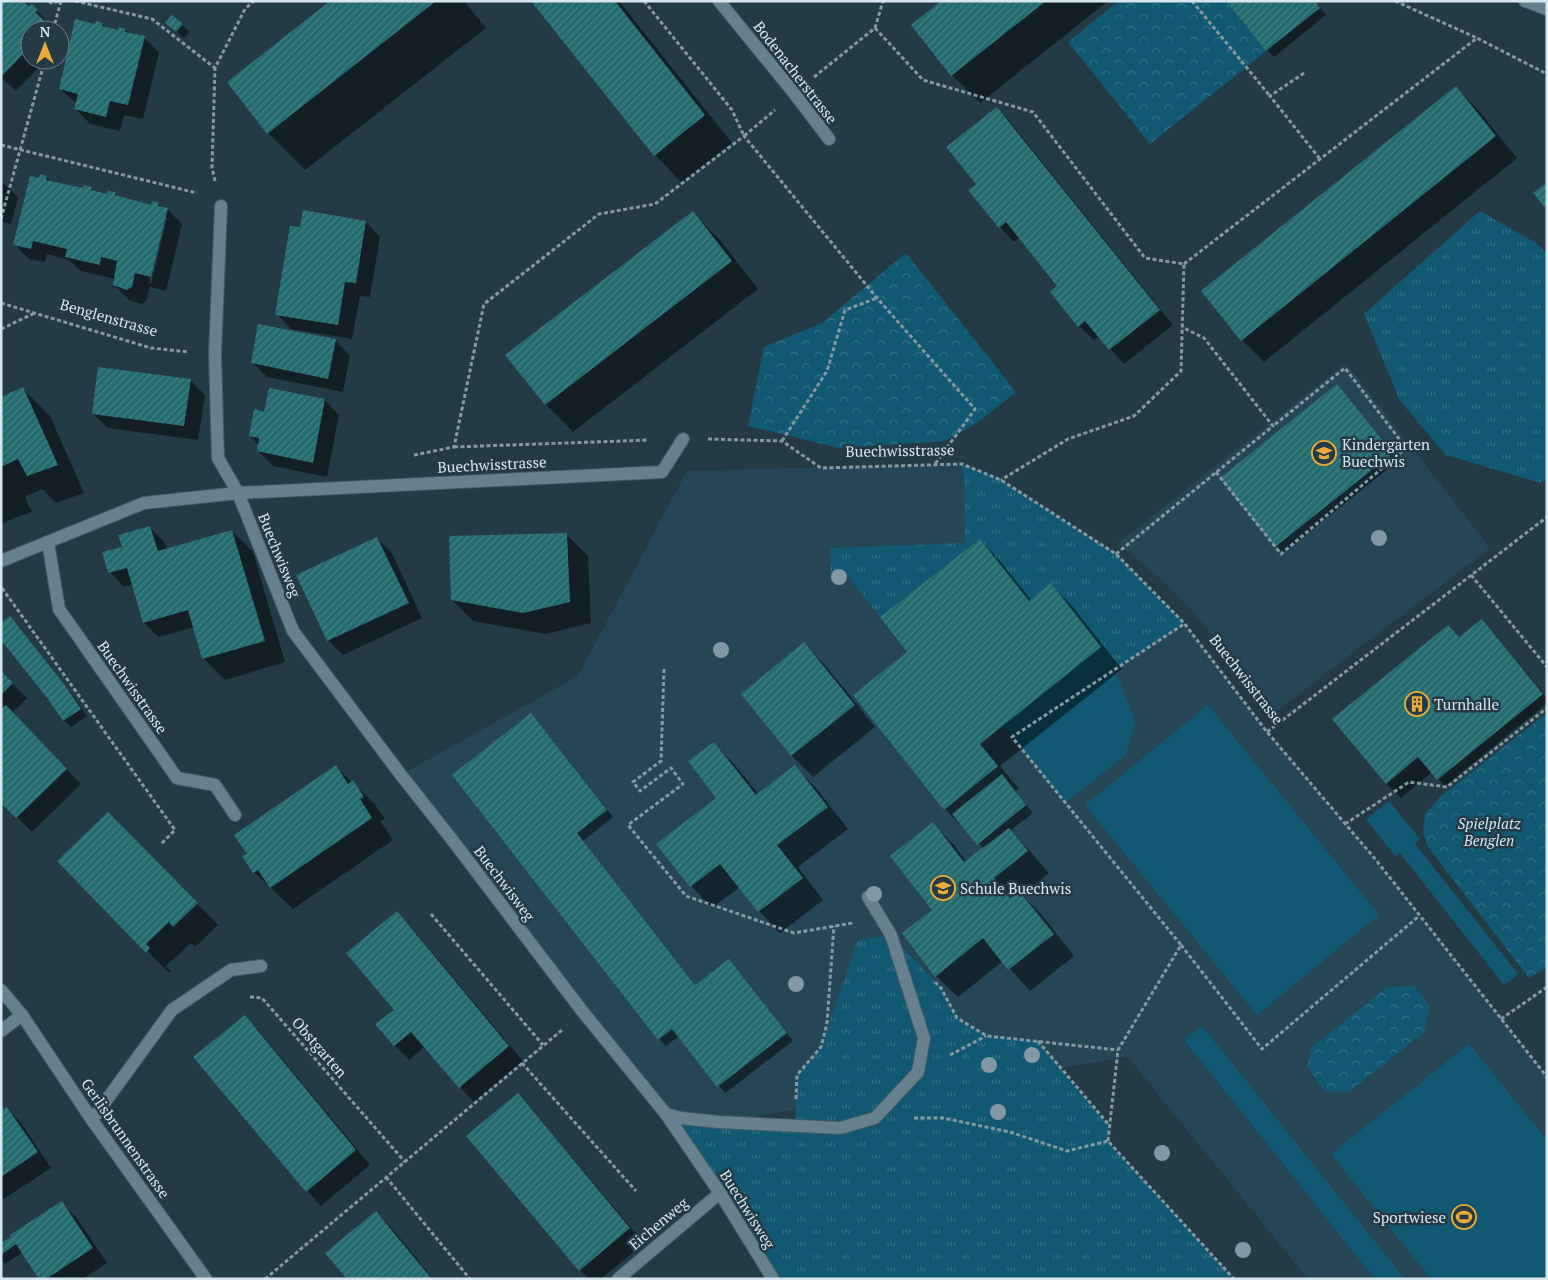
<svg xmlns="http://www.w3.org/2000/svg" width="1548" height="1280" font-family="'PT Serif',serif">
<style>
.built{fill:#274655}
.grass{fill:url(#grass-tufts)}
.park{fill:url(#park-crowns)}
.garden{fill:#115873}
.shadow{fill:#0007;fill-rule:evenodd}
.building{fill:url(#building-hatch)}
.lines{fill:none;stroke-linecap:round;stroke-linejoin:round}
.lane-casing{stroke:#445962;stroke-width:14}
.street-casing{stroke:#445962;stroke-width:14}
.path{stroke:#8597a0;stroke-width:3;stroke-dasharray:4 2.5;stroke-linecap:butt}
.lane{stroke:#67808d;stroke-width:12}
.street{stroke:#67808d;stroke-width:12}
.tree{fill:#8298a4}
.labels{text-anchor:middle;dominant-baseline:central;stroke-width:5;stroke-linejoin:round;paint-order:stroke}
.street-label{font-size:15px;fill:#d8e6ed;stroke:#243b46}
.poi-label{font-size:15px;fill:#d8e6ed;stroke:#243b46;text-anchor:start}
.park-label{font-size:15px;font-style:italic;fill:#cee5f1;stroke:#243b46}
</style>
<defs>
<pattern id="grass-tufts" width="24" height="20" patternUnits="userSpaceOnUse" patternTransform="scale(1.25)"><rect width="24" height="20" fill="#115873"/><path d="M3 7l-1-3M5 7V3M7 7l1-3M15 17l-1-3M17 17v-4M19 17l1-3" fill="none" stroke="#337087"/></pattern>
<pattern id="park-crowns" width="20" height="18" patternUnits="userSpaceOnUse" patternTransform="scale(1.25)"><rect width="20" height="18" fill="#115873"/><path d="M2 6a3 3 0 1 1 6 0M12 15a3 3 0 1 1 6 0" fill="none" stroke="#337087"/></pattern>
<pattern id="building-hatch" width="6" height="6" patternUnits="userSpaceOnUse" patternTransform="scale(1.25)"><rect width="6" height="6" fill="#246b6e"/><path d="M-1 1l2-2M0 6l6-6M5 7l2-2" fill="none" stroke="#438083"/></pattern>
</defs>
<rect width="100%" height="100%" fill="#243b46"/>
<g class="built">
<polygon points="1346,363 1490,548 1274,713 1196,615 1164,582 1118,543"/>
<polygon points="962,464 1001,480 1116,554 1184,623 1267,732 1376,860 1547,1077 1547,1279 1308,1279 1128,1057 718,1122 666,1114 401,775 578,676 687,471"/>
</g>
<g class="grass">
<polygon points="1480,211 1536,243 1547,253 1547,479 1541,483 1446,455 1400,401 1364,314"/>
<polygon points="962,464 1001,480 1116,554 1184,623 1115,669 1101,647 1051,584 1029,601 980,539 880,617 848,576 831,577 830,548 965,543 964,481"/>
<polygon points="891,935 941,988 957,1018 987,1036 1038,1041 1109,1126 1108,1141 1234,1279 773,1279 666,1114 795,1125 797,1075 821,1047 858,940"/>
</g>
<g class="park">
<polygon points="1119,1 1226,1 1266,51 1150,144 1068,42"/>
<polygon points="906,253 1016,392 977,423 945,441 840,448 748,426 764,347 822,323"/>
<polygon points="1547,713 1547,967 1529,978 1428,847 1423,832 1425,814 1442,795"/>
<polygon points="1414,986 1430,1007 1424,1032 1349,1092 1324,1091 1307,1066 1312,1047 1387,987"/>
</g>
<g class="garden">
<polygon points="1101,647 1115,669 1135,721 1126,755 1065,803 1003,724"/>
<polygon points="1208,705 1379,915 1257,1015 1085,805"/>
<polygon points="1389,801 1420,839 1415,844 1518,974 1504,985 1400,853 1395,856 1366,819"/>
<polygon points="1202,1026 1405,1279 1375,1279 1184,1040"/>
<polygon points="1469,1044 1547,1140 1547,1279 1431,1279 1331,1154"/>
</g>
<g class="shadow">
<polygon points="1,1 25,1 23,3 29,9 32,6 51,25 49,27 52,30 30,30 30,60 59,60 57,68 41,65 16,91 1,77"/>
<polygon points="332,1 464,1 486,28 305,170 268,133"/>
<polygon points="533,1 619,1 732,143 682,183 655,155"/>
<polygon points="943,1 1108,1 980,103 952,75"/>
<polygon points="1315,1 1326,15 1274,57 1267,50"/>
<polygon points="167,23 182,25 189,32 184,38"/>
<polygon points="102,24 106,28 119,31 126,30 130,34 144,38 159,52 143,119 124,115 120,131 90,124 76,109 77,104 60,89"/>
<polygon points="60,38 64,42 60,56"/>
<polygon points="1456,87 1477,109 1517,158 1264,362 1242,340 1203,291"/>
<polygon points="997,108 1011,123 1173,325 1124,364 1099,336 1094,340 1079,326 1059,286 1020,237 1014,242 1000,227 977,184"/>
<path d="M46 177 51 182 84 190 91 188 95 193 108 196 115 193 120 198 152 206 159 204 163 209 168 210 182 224 166 291 150 287 146 301 142 304 129 300 114 285 115 279 81 271 69 260 47 254 45 262 29 259 14 244 40 179ZM165 218H167L151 284 149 283Z"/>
<polygon points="1,181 18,197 11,224 1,221"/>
<polygon points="693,213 720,240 758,289 573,432 546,405 507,355"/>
<polygon points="366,222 380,237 370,297 360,296 352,339 291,329 277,314 301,228"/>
<polygon points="335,340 350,355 343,392 267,377 252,362"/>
<polygon points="190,380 205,395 198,440 108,428 93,414"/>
<polygon points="1337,385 1399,460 1283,553 1221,478"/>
<polygon points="23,389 50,416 84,493 56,503 42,489 25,497 32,512 12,519 1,525 1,398"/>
<polygon points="325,400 339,415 327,477 273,466 258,451 259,445 250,436 265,414"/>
<polygon points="150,527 164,542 167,550 232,531 253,552 285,662 225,680 203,658 194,627 159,637 144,623 133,584 124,587 110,572 123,548"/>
<polygon points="566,534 588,556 591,623 545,634 473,621 452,600"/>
<polygon points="377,538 392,553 422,618 343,655 328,640"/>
<polygon points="980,540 1001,562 1032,601 1051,585 1072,606 1122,669 1000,766 1019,789 1015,791 1033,813 1010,831 1030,851 1049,873 1022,895 1041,914 1074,956 1030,991 1003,961 958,997 936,976 934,910 933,824 954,845 967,862 984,849 945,809 854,695 909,652"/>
<polygon points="17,625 71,693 87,716 71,727 64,720"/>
<polygon points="1489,627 1547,698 1547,703 1445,786 1432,772 1401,798 1386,783 1460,638"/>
<polygon points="804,644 826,666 875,727 813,777 791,755"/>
<polygon points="1,672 27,698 12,713 81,784 32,832 1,801"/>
<polygon points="531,715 538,722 613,817 583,841 696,986 729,960 736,968 793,1041 725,1093 679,1036 666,1046 659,1039 454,775"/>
<polygon points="714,743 735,765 759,795 795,767 816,788 848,829 798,867 823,900 780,933 759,911 740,887 712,908 691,886 658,844 718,798"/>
<polygon points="336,767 374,803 385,819 380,821 393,840 293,909 254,872 249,854"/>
<polygon points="130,835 218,925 195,947 191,943 166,966 171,971 169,973 59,861"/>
<polygon points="397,913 411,927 523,1061 474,1102 460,1087 425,1046 409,1060 394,1045"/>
<polygon points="244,1017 259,1031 370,1165 321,1206 307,1191"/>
<polygon points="517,1095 532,1110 644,1243 601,1279 589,1279 580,1270"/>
<polygon points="7,1108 21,1123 51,1168 2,1200 1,1112"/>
<polygon points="62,1203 76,1217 107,1263 83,1279 41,1279 23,1252 5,1264 1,1260 1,1245"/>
<polygon points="376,1213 391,1227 433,1279 348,1279"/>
</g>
<g class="building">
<polygon points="1,1 23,1 29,7 32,4 38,10 35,12 50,26 49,30 30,30 30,52 26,51 1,77"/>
<polygon points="330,1 436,1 267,134 227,82"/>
<polygon points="531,1 615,1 705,115 654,156"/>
<polygon points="941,1 1046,1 951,76 911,25"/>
<polygon points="1226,1 1315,1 1320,8 1266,51"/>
<polygon points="172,15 183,24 176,32 165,23"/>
<polygon points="75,19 95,24 96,21 103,23 102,26 118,30 119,27 126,29 125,32 145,36 128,105 110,101 106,117 74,109 78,94 59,89"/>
<polygon points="1456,86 1496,136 1241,341 1201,291"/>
<polygon points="997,107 1160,310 1109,350 1085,321 1078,327 1050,292 1057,286 1006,222 999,228 968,190 976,184 946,147"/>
<polygon points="40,174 47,176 46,180 83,188 84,185 92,187 91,190 107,194 108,191 116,192 115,195 151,205 152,201 159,203 158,206 168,208 151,277 135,273 132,287 127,290 113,285 117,261 101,257 100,265 65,257 67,249 33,241 31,249 13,245 30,176 39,178"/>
<polygon points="1547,182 1547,210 1533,193"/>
<polygon points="303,210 366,221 356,283 345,282 338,325 275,315 290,226 300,227"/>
<polygon points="693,211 732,261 545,405 505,355"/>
<polygon points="258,324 336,339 328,379 251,363"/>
<polygon points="98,367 191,379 184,426 92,414"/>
<polygon points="1337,384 1393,453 1275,547 1220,478"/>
<polygon points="23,387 58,465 27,476 18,459 1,467 1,397"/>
<polygon points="269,388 325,399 313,463 257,451 259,438 249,436 254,409 264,412"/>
<polygon points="150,526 158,551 232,530 265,641 202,659 188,610 143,623 127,568 108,573 102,552 122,547 118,535"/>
<polygon points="567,533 570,602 523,613 451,600 449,536"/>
<polygon points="377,537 409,603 327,641 296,575"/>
<polygon points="980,539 1029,601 1051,583 1101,647 980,744 998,766 944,810 853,695 907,652 880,617"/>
<polygon points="10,616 64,684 81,709 63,721 48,699 1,640 1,623"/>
<polygon points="1482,619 1543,694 1437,780 1418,757 1386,784 1332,719 1448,625 1459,637"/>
<polygon points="804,642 855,705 791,756 741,694"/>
<polygon points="1,671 13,683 1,695"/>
<polygon points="6,705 67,769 16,818 1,803 1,709"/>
<polygon points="531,713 607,810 577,833 695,985 729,959 787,1033 717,1087 672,1029 658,1040 452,775"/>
<polygon points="714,742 756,795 795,765 828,807 777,845 803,878 758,912 720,864 690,887 656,844 716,798 688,761"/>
<polygon points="336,765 348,784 353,780 364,797 360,799 372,818 270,888 258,870 253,873 242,856 247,854 234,835"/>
<polygon points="1002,774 1026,805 977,845 952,814"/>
<polygon points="108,812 198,903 173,927 169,922 146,944 150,948 146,953 57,861"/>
<polygon points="933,822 964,862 1009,828 1028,851 994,878 1010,898 1019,891 1054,934 1008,970 983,938 935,977 902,933 932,910 890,856"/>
<polygon points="397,911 509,1046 459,1088 411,1032 394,1046 375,1024 394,1010 346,953"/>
<polygon points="245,1015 356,1150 306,1192 193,1057"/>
<polygon points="518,1093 630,1228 579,1271 466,1136"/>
<polygon points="7,1107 38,1152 1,1177 1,1110"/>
<polygon points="62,1201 93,1248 46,1279 39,1279 16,1244 1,1255 1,1243 11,1237 10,1235"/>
<polygon points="376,1211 398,1238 432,1279 347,1279 325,1253"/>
</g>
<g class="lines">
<defs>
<g id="lane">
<polyline points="221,206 215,354 218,458 238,493"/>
<polyline points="666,1114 681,1118 718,1122 840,1128 875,1118 918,1072 924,1038 891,935 868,897"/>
<polyline points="92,1120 172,1010 231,970 261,966"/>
</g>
<g id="street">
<polyline points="719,1 794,93 829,139"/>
<polyline points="1525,1 1547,9"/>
<polyline points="238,493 293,631 401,775 450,837 583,1012 666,1114 720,1193 773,1279"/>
<polyline points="48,542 59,609 177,778 215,785 235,815"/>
<polyline points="1,561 144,503 238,493 662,472 683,439"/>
<polyline points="1,990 22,1015 92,1120 206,1279"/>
<polyline points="1,1031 22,1015"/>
<polyline points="618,1279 720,1193"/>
</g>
</defs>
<use href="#lane" class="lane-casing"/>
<use href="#street" class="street-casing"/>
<g class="path">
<polyline points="49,1 51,3 60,1"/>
<polyline points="75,1 152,19 215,68"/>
<polyline points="644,1 732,110 744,136 775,110"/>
<polyline points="1192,1 1270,96"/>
<polyline points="1395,1 1477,38"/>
<polyline points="875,28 923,80 1033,112 1145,258 1184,264 1181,371 1134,416 1068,439 1001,480"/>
<polyline points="53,30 61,1"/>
<polyline points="1304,73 1270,96 1320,159"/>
<polyline points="814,77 875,28 883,1"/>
<polyline points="1,145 197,193"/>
<polyline points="215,181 212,168 215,68 245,9 254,1"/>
<polyline points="1,219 45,60"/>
<polyline points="1184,264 1477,38 1547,74"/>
<polyline points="1,303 151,348 189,352"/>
<polyline points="1,329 35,313"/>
<polyline points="708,439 782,441 821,468 962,464 1001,480 1116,554 1184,623 1267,732 1376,860 1547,1077"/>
<polyline points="782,441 827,371 845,310 877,298"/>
<polyline points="454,447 649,440"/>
<polyline points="414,455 454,447 484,304 599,214 655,204 744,136 877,298 975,409 935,464"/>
<polyline points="1216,472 1281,554 1406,448 1345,368 1273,426"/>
<polyline points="1116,554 1273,426 1204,338 1182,327"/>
<polyline points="1471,575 1547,667"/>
<polyline points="2,588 175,830 161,844"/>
<polyline points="664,669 661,761 633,782 640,791 671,768 683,784 628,825 686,896 794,933 853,923"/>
<polyline points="1267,732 1547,517"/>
<polyline points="1345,824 1409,782 1447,787 1547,708"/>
<polyline points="431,914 543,1045"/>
<polyline points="1181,945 1262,1049 1419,916"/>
<polyline points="935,982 941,988 957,1018 987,1036 1118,1050"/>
<polyline points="250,997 262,998 405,1162"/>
<polyline points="1501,1019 1547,987"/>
<polyline points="1038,1041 1109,1125"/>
<polyline points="950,1055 986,1036"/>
<polyline points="522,1063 636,1191"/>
<polyline points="796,1099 797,1075 821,1047 827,1023 834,926"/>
<polyline points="914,1118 943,1118 1010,1132 1067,1151 1108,1141 1234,1279"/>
<polyline points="1108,1141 1118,1050 1181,945 1012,737 1184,624"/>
<polyline points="386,1177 470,1279"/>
<polyline points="265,1279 562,1030"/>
</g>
<use href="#lane" class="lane"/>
<use href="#street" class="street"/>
</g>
<g class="tree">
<circle cx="1379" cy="538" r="8"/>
<circle cx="839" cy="577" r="8"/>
<circle cx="721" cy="650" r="8"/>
<circle cx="874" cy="894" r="8"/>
<circle cx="796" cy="984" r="8"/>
<circle cx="1032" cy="1055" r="8"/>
<circle cx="989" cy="1065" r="8"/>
<circle cx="998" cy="1112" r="8"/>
<circle cx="1162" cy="1153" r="8"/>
<circle cx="1243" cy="1250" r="8"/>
</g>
<defs>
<symbol id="school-ring" viewBox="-11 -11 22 22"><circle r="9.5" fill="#243b46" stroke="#eaaa38" stroke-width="1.5"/><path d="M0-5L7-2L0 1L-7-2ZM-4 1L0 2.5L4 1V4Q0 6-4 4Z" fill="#eaaa38"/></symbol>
<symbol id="building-ring" viewBox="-11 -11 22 22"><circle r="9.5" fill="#243b46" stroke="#eaaa38" stroke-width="1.5"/><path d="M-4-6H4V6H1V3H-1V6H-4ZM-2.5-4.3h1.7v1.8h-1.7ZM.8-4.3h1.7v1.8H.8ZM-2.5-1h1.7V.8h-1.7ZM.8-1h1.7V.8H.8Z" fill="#eaaa38"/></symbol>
<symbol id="stadium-ring" viewBox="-11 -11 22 22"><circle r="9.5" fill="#243b46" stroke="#eaaa38" stroke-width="1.5"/><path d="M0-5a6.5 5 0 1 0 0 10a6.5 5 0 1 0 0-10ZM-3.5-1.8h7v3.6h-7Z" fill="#eaaa38"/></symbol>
</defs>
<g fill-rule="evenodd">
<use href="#school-ring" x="1310" y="439" width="28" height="28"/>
<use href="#building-ring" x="1403" y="690" width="28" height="28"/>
<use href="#school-ring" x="929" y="874" width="28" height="28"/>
<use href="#stadium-ring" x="1450" y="1203" width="28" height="28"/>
</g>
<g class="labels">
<g class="street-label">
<text transform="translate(796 72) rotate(52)">Bodenacherstrasse</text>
<text transform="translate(109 317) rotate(16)">Benglenstrasse</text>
<text transform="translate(900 450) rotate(-1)">Buechwisstrasse</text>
<text transform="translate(492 464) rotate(-3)">Buechwisstrasse</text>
<text transform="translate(280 555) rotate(68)">Buechwisweg</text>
<text transform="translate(1247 679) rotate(52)">Buechwisstrasse</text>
<text transform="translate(133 687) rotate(55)">Buechwisstrasse</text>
<text transform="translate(505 883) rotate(53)">Buechwisweg</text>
<text transform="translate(320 1047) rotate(49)">Obstgarten</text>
<text transform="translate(126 1138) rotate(55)">Gerlisbrunnenstrasse</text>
<text transform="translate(748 1209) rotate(58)">Buechwisweg</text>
<text transform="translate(658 1223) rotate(-40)">Eichenweg</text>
</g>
<g class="poi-label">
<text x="1342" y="444">Kindergarten<tspan x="1342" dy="17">Buechwis</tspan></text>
<text x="1434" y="704">Turnhalle</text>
<text x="960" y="888">Schule Buechwis</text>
<text x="1446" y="1217" text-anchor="end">Sportwiese</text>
</g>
<g class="park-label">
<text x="1489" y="823">Spielplatz<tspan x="1489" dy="17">Benglen</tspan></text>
</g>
</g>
<rect width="1548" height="1280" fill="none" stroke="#d8e6ed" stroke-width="5"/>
<g transform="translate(45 45)"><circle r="24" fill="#243b46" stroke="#6c7f89"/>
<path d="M0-4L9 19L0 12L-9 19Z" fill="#eaaa38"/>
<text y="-8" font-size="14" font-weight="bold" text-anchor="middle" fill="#d8e6ed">N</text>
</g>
</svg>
